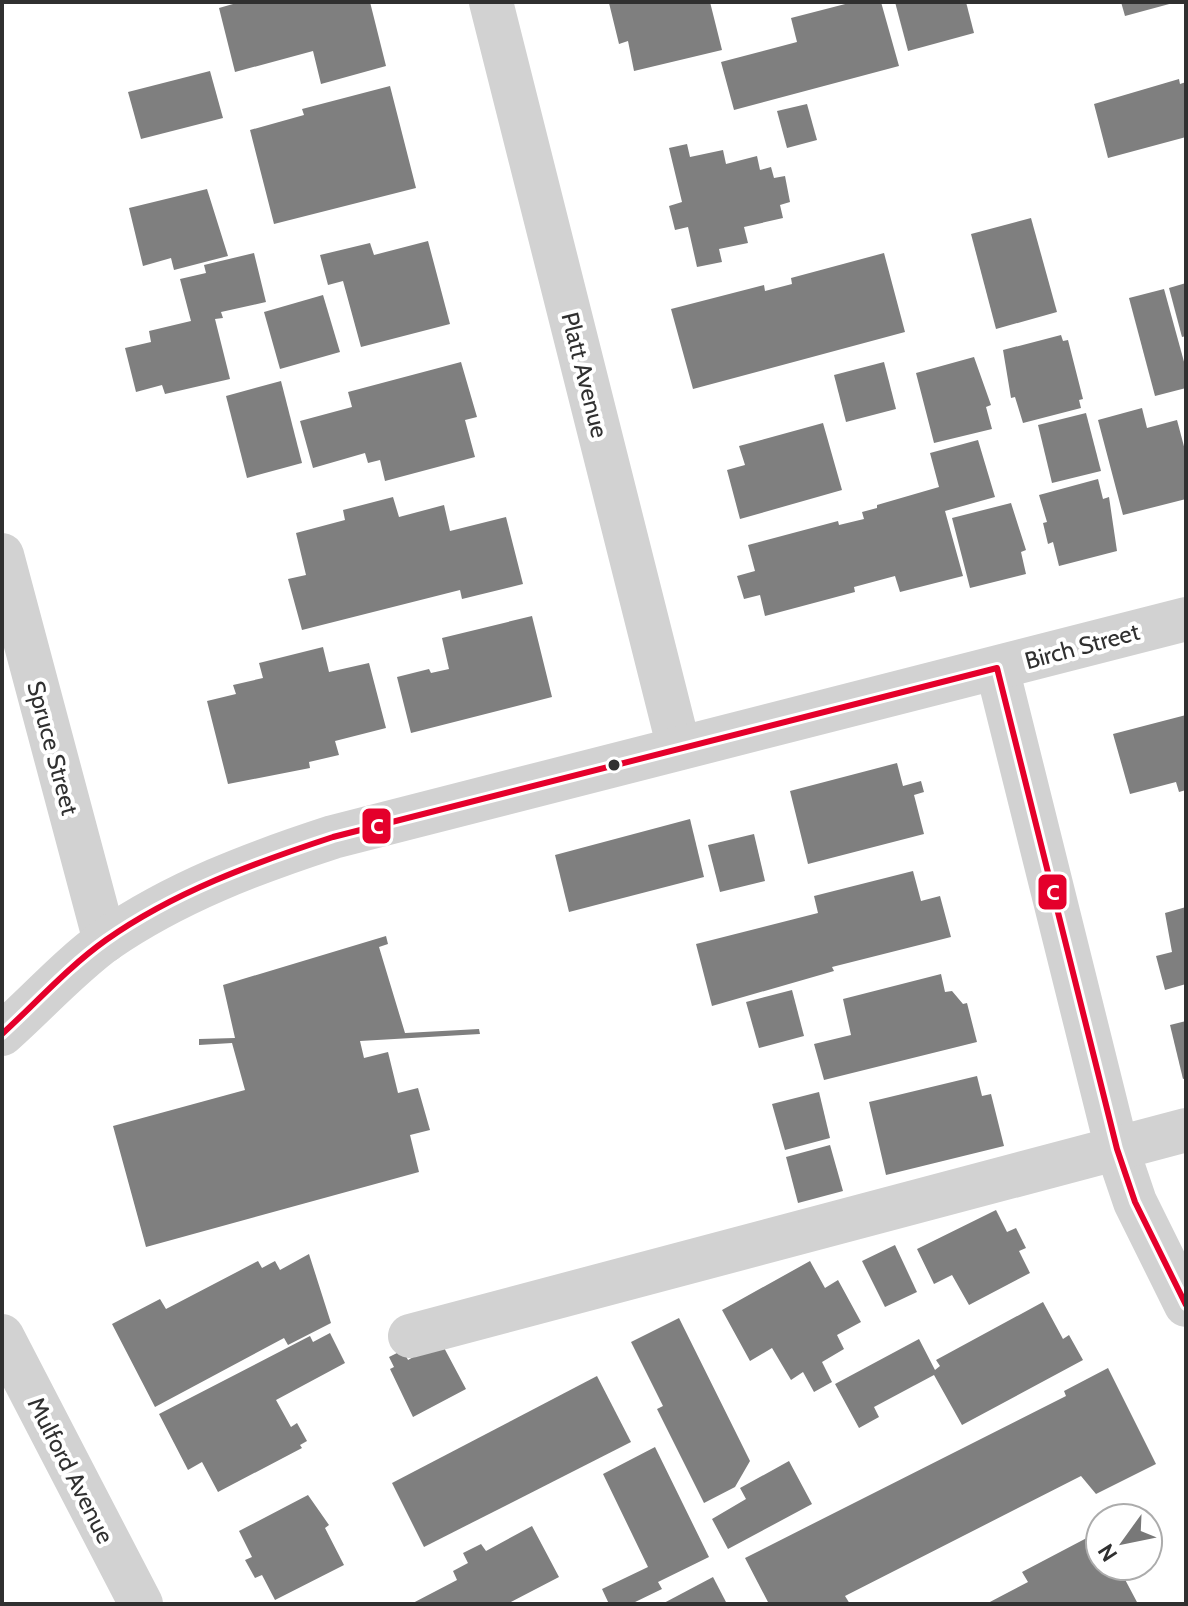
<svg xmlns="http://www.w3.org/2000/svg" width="1188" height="1606" font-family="Cabin,sans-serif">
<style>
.building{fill:#7f7f7f}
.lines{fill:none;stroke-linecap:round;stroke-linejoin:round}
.minor{stroke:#d2d2d2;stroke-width:44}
.bus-1-casing{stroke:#fff;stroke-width:12}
.bus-1{stroke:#e4002b;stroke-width:6}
.bus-dot{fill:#303030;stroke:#fff;stroke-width:3}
.labels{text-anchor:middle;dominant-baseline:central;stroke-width:8;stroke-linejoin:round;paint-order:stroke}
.street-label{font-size:24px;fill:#303030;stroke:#fff}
.line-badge{stroke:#fff;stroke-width:3}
.badge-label{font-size:22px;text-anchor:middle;font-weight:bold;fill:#fff}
</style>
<rect width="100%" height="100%" fill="#fff"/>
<g class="building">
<polygon points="240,2 370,2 386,66 321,84 313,51 235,72 219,8"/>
<polygon points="612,2 710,2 722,50 634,71 628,41 619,44 609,3"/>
<polygon points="853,2 881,2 899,66 734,110 721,62 797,42 791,18"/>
<polygon points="895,2 966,2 974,33 908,51"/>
<polygon points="1121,2 1173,2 1173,3 1125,16"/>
<polygon points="210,71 223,118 141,139 128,92"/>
<polygon points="1179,79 1180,84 1186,82 1186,137 1108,158 1094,104"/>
<polygon points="390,86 416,188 274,224 250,130 304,115 302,109"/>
<polygon points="807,104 817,140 787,148 777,111"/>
<polygon points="687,144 690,157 723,150 726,164 757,156 760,170 771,167 774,178 785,176 790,202 780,205 783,218 744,227 748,243 719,249 722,262 697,267 688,227 675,230 669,206 682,202 669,148"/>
<polygon points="207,189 228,256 174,270 171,258 143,266 129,208"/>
<polygon points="1031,218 1057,312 996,329 971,234"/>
<polygon points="428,241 450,324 361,347 343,281 328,285 320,255 370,243 374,255"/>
<polygon points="254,253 266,302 221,312 223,318 215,319 230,379 165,394 162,385 136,392 125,348 151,342 149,331 191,321 180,279 206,273 204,265"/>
<polygon points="884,253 905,332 693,389 671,309 764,285 765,291 792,284 791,278"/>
<polygon points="1186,283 1186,336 1182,337 1169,288"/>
<polygon points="1164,289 1186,369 1186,388 1155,396 1129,298"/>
<polygon points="323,295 340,352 280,369 264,312"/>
<polygon points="1061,335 1063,341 1068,340 1083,399 1079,400 1081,408 1023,423 1015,397 1011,398 1003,350"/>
<polygon points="974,357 991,405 986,407 992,429 934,443 916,373"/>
<polygon points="461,362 477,417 465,420 475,457 385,481 380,460 368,463 365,453 313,468 300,421 352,407 348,392"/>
<polygon points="884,362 896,409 846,422 834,375"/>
<polygon points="281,381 302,463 247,478 226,396"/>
<polygon points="1142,408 1147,428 1177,420 1186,454 1186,499 1123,515 1098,420"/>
<polygon points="1086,413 1101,471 1052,483 1038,425"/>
<polygon points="823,423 842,490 740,519 727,470 745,465 739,446"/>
<polygon points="978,440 995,497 945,511 963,576 900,592 895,576 854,587 855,592 765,616 760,595 744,599 737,576 755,571 748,545 838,521 839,525 864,519 862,512 877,508 877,505 939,487 930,453"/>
<polygon points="1098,479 1103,499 1109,497 1117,551 1059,566 1053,542 1048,544 1043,523 1047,522 1039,495"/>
<polygon points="393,497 399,517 444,505 450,531 506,517 523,584 462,599 460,590 302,630 288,579 306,575 296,533 345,520 343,510"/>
<polygon points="1011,503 1026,550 1021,552 1026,574 970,588 952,518"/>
<polygon points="532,616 552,697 411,733 397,677 429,669 431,673 449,669 442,638"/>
<polygon points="323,647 329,672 369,663 386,728 335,741 339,755 309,762 310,768 228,784 207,701 236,694 233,685 263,678 259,663"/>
<polygon points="1186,715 1186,790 1179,792 1176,782 1130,794 1113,734"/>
<polygon points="897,763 903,786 921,781 924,792 914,795 924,834 808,864 790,791"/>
<polygon points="690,819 704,877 569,912 555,855"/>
<polygon points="754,834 765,881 720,892 708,845"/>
<polygon points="913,871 921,901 940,896 951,937 832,967 834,971 712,1006 696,944 818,913 814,896"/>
<polygon points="1186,907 1186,984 1165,990 1156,956 1172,952 1165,913"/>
<polygon points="386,936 388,944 379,947 405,1033 479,1029 480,1034 360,1041 364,1058 388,1052 398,1093 418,1088 430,1130 410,1135 419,1172 146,1247 113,1126 245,1090 232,1043 199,1045 199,1039 235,1038 223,985"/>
<polygon points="941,974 945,992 952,991 963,1004 967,1003 977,1042 824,1080 814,1044 851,1035 843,999"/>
<polygon points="792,990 804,1036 759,1048 746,1002"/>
<polygon points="1186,1021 1186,1078 1183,1079 1170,1025"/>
<polygon points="977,1076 982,1096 991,1094 1004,1146 886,1175 869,1102"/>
<polygon points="819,1092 830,1138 785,1150 772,1104"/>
<polygon points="830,1145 843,1191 798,1203 786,1157"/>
<polygon points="996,1210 1007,1232 1016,1228 1026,1248 1019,1251 1030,1273 969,1305 952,1275 934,1284 917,1249"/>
<polygon points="895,1245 917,1292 885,1307 862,1261"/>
<polygon points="309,1254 331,1323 288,1345 284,1338 155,1407 112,1324 160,1299 166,1309 258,1261 262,1268 275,1261 280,1270"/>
<polygon points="810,1261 825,1288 838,1280 861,1322 837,1335 844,1349 822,1362 832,1382 814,1392 803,1372 791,1380 772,1348 750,1361 722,1310"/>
<polygon points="1043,1302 1063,1339 1069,1335 1083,1360 962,1425 934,1375 874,1407 879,1417 859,1428 835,1384 919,1339 935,1370 940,1366 936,1360"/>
<polygon points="679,1318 750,1461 735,1487 704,1503 657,1409 663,1406 631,1342"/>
<polygon points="330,1333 345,1363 276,1400 291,1427 297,1423 307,1441 300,1445 302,1448 218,1492 202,1462 188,1470 159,1414 310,1336 313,1342"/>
<polygon points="441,1342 466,1389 413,1417 390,1369 394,1367 389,1357 403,1350 408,1360"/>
<polygon points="1108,1368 1156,1464 1096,1494 1081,1476 845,1596 850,1604 769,1604 745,1558 1066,1396 1064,1391"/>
<polygon points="597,1376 631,1442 424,1547 392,1483"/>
<polygon points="655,1447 709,1557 658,1582 662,1589 631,1604 609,1604 602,1589 648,1567 603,1474"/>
<polygon points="789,1461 812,1504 728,1549 712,1519 746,1499 740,1488"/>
<polygon points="308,1495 329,1525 325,1528 344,1565 275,1600 262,1575 255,1578 245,1560 252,1557 239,1531"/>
<polygon points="532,1526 559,1577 507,1604 411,1604 457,1580 453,1571 468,1563 463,1553 481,1544 486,1551"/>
<polygon points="1100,1531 1100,1566 1128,1566 1120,1570 1138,1604 986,1604 1028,1582 1022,1572"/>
<polygon points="713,1577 727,1604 662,1604"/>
</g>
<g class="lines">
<g class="minor">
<polyline points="491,2 679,748"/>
<polyline points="2,555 105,941"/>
<polyline points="997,668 1117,1149 1135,1202 1186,1305"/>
<path d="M2 1034C36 1004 69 967 106 940 176 892 253 863 333 837L1186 619"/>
<polyline points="2,1336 141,1604"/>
<polyline points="410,1336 1186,1130"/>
</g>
<defs>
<path id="bus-1" d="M2 1034C36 1003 68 967 106 940 174 892 254 863 333 837L997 668 1117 1149 1135 1202 1186 1305"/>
</defs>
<use href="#bus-1" class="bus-1-casing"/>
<use href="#bus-1" class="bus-1"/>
</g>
<circle class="bus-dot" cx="614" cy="765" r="7"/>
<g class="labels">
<g class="street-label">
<text transform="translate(585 375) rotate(76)">Platt Avenue</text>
<text transform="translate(1082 646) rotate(-15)">Birch Street</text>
<text transform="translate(53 748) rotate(75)">Spruce Street</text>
<text transform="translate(71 1470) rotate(63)">Mulford Avenue</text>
</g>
</g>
<g class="line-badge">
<rect x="361" y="807" width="31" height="38" rx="8" fill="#e4002b"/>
<rect x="1037" y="873" width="31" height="38" rx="8" fill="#e4002b"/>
</g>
<g class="badge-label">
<text x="377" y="834">C</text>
<text x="1053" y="900">C</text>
</g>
<rect width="1188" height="1606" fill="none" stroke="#303030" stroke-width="8"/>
<g transform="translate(1124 1542) rotate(237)"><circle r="38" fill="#ffffff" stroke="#acacac" stroke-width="2"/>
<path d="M0-6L14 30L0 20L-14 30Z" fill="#787878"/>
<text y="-12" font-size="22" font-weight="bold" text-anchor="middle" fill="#303030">N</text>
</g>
</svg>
